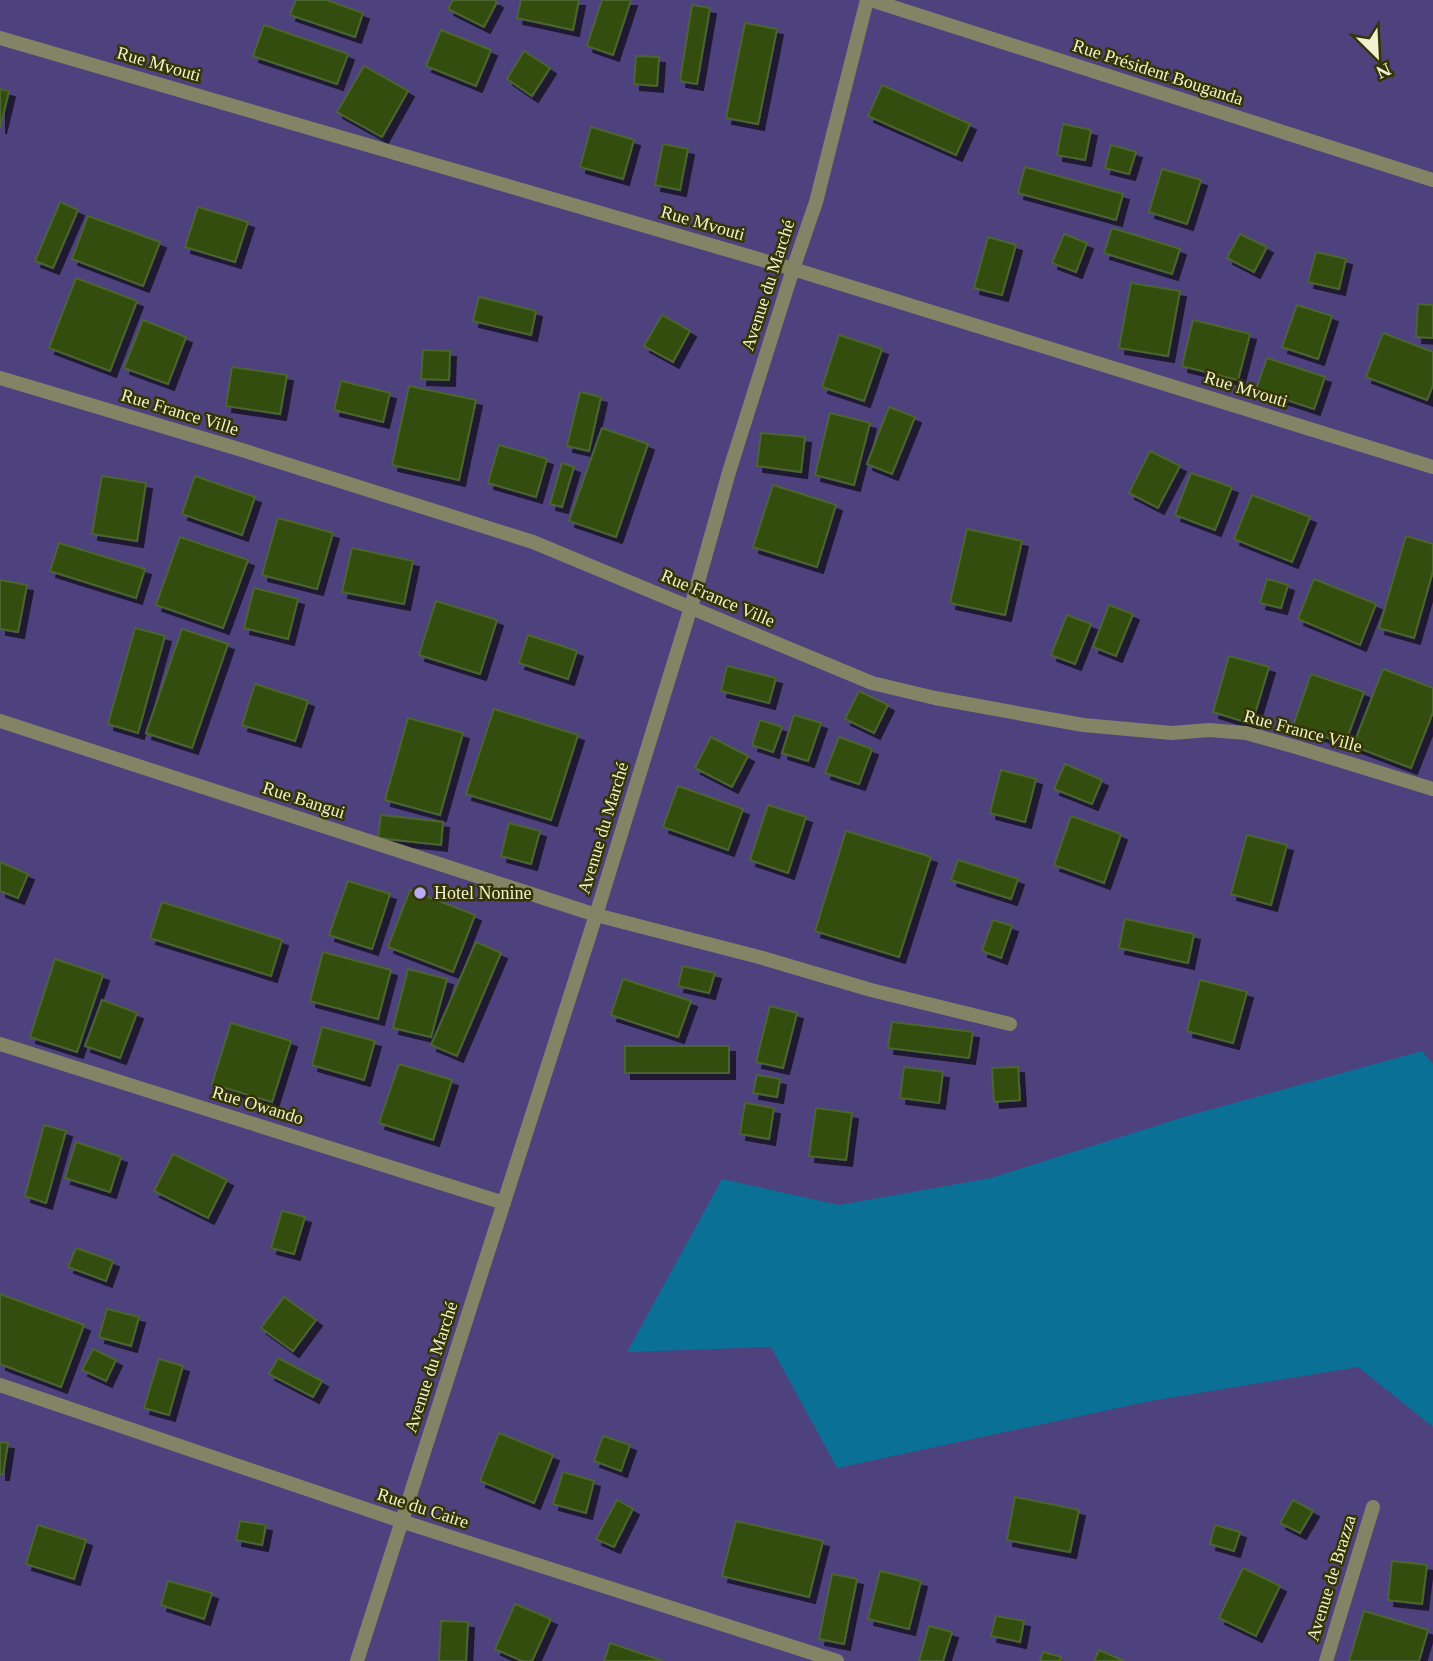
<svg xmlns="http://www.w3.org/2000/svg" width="1433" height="1661" font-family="Georgia,serif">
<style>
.green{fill:#4e427e}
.water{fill:#0a7095}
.building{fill:#314e07;stroke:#4b6530;stroke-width:2;filter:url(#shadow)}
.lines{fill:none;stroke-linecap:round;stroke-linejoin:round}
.minor{stroke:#828465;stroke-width:14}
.tertiary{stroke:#828465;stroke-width:14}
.poi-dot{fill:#b7abf8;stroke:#343502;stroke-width:2.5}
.labels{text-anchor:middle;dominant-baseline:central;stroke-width:5;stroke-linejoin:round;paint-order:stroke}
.street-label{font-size:18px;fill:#eff1d1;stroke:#343502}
.poi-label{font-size:18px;fill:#eff1d1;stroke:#343502;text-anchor:start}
</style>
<defs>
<filter id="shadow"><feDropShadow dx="6" dy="6" stdDeviation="0" flood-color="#0009"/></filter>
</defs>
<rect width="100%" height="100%" fill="#343502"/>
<rect class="green" x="0" y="0" width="1433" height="1661"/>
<polygon class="water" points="1422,1051 1433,1064 1433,1427 1358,1367 1150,1401 837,1468 771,1347 627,1352 722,1179 839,1205 991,1178 1187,1116"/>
<g class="building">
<polygon points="296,0 326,0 363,13 355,37 290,15"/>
<polygon points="453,0 494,0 497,2 484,27 448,9"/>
<polygon points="521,0 579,0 573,30 517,18"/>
<polygon points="602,0 631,0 613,55 587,46"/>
<polygon points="692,5 710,8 697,84 680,81"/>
<polygon points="745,23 777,29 758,124 726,118"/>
<polygon points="264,25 348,54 337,84 253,56"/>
<polygon points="441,30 491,50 476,86 426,66"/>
<polygon points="524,51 550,68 532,96 507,79"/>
<polygon points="636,56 659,57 657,86 634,84"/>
<polygon points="364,66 408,91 382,137 337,112"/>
<polygon points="882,85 970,124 956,155 868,116"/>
<polygon points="0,89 9,91 0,128"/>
<polygon points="1063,124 1091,130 1085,160 1057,155"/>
<polygon points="591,127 634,140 623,179 580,167"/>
<polygon points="663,144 688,149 680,190 655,185"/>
<polygon points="1111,145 1136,152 1129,174 1105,168"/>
<polygon points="1025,167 1123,194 1116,220 1018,193"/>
<polygon points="1162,169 1201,180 1187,224 1149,212"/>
<polygon points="60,202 78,210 53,268 35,261"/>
<polygon points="198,207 248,222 235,262 185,247"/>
<polygon points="88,216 160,242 143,286 72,259"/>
<polygon points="1112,228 1180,249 1172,274 1104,253"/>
<polygon points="1064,234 1087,243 1076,272 1052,263"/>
<polygon points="1240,234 1267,247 1254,272 1227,258"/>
<polygon points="988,237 1016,245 1002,295 974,288"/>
<polygon points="1316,252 1346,259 1339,289 1308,282"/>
<polygon points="76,278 137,301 110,371 49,348"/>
<polygon points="1131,283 1180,291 1168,356 1119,348"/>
<polygon points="479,297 536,311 531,335 473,321"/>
<polygon points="1418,304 1433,305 1433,338 1416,337"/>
<polygon points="1297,305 1332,316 1318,359 1282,347"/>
<polygon points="662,315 690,331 673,362 644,346"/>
<polygon points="143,320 186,337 168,384 124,368"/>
<polygon points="1193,320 1250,334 1238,380 1182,366"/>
<polygon points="1383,333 1433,352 1433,385 1427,400 1366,377"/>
<polygon points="839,335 882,349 864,401 822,387"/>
<polygon points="423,350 450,351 449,380 421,379"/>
<polygon points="1267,358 1325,377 1314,409 1256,390"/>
<polygon points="232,367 287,375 280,414 226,406"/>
<polygon points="341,381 390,393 383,422 334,410"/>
<polygon points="409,386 476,400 459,480 392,465"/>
<polygon points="580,392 601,397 589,451 567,446"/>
<polygon points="889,407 915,417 892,474 867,464"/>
<polygon points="830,413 870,423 854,485 815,475"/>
<polygon points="602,428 648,444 616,537 569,521"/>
<polygon points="761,433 805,437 801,472 757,466"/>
<polygon points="499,445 547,459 536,497 488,483"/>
<polygon points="1150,451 1180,466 1158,508 1129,493"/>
<polygon points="562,463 574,467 562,507 550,504"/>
<polygon points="1191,473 1232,487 1215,530 1175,515"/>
<polygon points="102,476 146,483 137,541 92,534"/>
<polygon points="195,476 255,497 242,535 182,514"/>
<polygon points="773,485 836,505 817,567 753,547"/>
<polygon points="1252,495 1310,517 1292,562 1234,539"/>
<polygon points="278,518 333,533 317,589 262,575"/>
<polygon points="967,529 1022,541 1005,615 950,603"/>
<polygon points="1406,536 1433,544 1433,571 1414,638 1379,628"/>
<polygon points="180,537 248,560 223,628 156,605"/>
<polygon points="59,543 145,569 136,598 50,571"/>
<polygon points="352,548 413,561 404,604 342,592"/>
<polygon points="1267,579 1288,585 1281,608 1260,603"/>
<polygon points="1314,579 1376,604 1360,645 1298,619"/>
<polygon points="0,580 27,585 18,632 0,629"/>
<polygon points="254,588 298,599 288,639 244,628"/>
<polygon points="436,601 497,620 480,674 419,655"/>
<polygon points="1109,605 1133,614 1116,656 1093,647"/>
<polygon points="1067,615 1091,624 1075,664 1051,655"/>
<polygon points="135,628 165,636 138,733 108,724"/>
<polygon points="182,629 228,644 192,748 146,733"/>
<polygon points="528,635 577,651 568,679 519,663"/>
<polygon points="1229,656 1269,667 1252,724 1213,712"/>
<polygon points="727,666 776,678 769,703 721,691"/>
<polygon points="1383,669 1433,688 1433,712 1411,768 1353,746"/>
<polygon points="1311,674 1364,692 1345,744 1293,726"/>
<polygon points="255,684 308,701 295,741 242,725"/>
<polygon points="859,691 888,705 874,733 845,719"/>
<polygon points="494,709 578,735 551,820 466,794"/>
<polygon points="794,715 821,723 808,761 782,753"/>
<polygon points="408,718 463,733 440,815 385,800"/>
<polygon points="760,720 782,727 773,752 752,745"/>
<polygon points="711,737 748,756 732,787 695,768"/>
<polygon points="839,737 872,749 859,784 825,773"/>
<polygon points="1065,764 1102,780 1092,804 1054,789"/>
<polygon points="1001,770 1036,779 1025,822 990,813"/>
<polygon points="678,786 743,809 728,850 663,827"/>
<polygon points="768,805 806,817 788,873 750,860"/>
<polygon points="381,815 443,822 441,845 378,838"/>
<polygon points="1071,816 1121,834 1104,883 1054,865"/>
<polygon points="509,823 540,831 531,864 501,856"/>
<polygon points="846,831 931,857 899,957 815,931"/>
<polygon points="1247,835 1287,845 1271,905 1231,894"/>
<polygon points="958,860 1018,879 1011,899 951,880"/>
<polygon points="0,862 28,874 18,898 0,891"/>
<polygon points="348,881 390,894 372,949 329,935"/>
<polygon points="410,890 475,915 453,972 388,947"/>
<polygon points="162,902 282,940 271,976 150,938"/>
<polygon points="1125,919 1194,934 1188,963 1119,948"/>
<polygon points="993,920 1012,926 1001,958 982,951"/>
<polygon points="476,942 501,953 457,1056 431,1045"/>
<polygon points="323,952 391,970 378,1019 310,1001"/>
<polygon points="55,959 103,975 77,1052 30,1037"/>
<polygon points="683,966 715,973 709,993 678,986"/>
<polygon points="408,969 447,979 431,1037 393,1028"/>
<polygon points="623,979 691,1001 678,1037 611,1015"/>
<polygon points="1200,980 1247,992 1233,1043 1187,1031"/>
<polygon points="102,1000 137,1013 120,1058 85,1046"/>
<polygon points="770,1006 797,1013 783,1068 756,1062"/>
<polygon points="892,1022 973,1032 969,1058 888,1048"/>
<polygon points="231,1023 291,1041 272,1102 212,1084"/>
<polygon points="322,1027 375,1041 364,1080 312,1065"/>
<rect x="625" y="1046" width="104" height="27"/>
<polygon points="399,1064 452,1080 433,1140 379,1123"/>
<polygon points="904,1067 943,1072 939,1103 900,1098"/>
<polygon points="1018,1067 1020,1100 994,1102 992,1068"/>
<polygon points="757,1075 780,1079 777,1097 753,1093"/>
<polygon points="745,1103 774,1108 769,1139 740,1134"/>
<polygon points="816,1108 852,1113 846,1160 809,1156"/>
<polygon points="44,1125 66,1131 46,1203 25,1196"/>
<polygon points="76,1142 121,1157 110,1192 65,1178"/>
<polygon points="173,1154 227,1180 208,1218 154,1191"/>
<polygon points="282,1211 305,1217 294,1254 271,1248"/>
<polygon points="76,1248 113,1261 106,1281 68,1267"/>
<polygon points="0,1294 84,1325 61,1387 0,1364"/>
<polygon points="284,1297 316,1320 293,1351 261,1328"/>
<polygon points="107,1309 139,1317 131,1346 99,1337"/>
<polygon points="93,1349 116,1360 106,1381 82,1370"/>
<polygon points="278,1358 322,1381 313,1397 269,1374"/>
<polygon points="159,1359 183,1366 169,1415 144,1408"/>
<polygon points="499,1433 553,1455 534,1503 480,1481"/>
<polygon points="603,1436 630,1445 621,1471 594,1461"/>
<polygon points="0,1442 8,1443 3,1474 0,1474"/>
<polygon points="563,1472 594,1481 586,1513 553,1504"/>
<polygon points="1015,1497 1079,1510 1070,1552 1007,1540"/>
<polygon points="617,1500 633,1509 614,1547 596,1539"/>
<polygon points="1293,1500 1313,1511 1300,1533 1280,1523"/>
<polygon points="240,1521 266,1525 262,1545 236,1540"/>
<polygon points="736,1521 823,1541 809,1597 722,1576"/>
<polygon points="38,1525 86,1540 74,1579 26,1564"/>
<polygon points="1215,1525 1240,1532 1234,1551 1210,1544"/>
<polygon points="1392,1561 1427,1565 1422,1604 1388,1600"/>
<polygon points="1243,1568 1280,1586 1256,1636 1219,1618"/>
<polygon points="880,1571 921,1581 909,1629 868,1619"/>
<polygon points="832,1574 857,1579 844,1644 819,1639"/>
<polygon points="168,1581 212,1593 204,1619 161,1605"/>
<polygon points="515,1604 551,1619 532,1661 522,1661 495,1649"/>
<polygon points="1364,1611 1428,1630 1419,1661 1349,1661"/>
<polygon points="996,1616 1024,1621 1020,1642 991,1636"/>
<polygon points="441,1621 468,1622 466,1661 439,1661"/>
<polygon points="929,1626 952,1632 943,1661 919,1661"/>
<polygon points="610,1643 663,1661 604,1661"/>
<polygon points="1099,1650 1124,1661 1094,1661"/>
<polygon points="1043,1652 1061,1657 1060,1661 1040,1661"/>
</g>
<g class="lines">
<g class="minor">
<polyline points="0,38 793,269 1433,467"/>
<polyline points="0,378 242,450 533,542 872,683 935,698 1083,725 1172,733 1209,730 1246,733 1296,747 1433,789"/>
<polyline points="0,721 596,915 759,957 871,990 1010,1024"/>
<polyline points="0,1044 504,1203"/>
<polyline points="0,1385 401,1521 837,1661"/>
<polyline points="357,1661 596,915 691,607 729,472 793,269 816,202 867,0"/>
<polyline points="1326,1661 1373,1507"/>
</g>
<polyline class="tertiary" points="871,0 1433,180"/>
</g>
<circle class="poi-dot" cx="420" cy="893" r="7"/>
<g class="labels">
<g class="street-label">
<text transform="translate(159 64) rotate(16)">Rue Mvouti</text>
<text transform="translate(1158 72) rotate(18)">Rue Président Bouganda</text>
<text transform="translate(703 223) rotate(16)">Rue Mvouti</text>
<text transform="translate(768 285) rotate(-72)">Avenue du Marché</text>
<text transform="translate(1246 389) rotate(17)">Rue Mvouti</text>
<text transform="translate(180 412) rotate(17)">Rue France Ville</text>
<text transform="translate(718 598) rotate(23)">Rue France Ville</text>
<text transform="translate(1303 731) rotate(15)">Rue France Ville</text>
<text transform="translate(304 800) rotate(18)">Rue Bangui</text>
<text transform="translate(603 828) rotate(-73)">Avenue du Marché</text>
<text transform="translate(258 1105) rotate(17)">Rue Owando</text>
<text transform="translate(431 1367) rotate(-72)">Avenue du Marché</text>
<text transform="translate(423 1508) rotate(18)">Rue du Caire</text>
<text transform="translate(1331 1578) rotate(-73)">Avenue de Brazza</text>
</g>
<g class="poi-label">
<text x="434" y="893">Hotel Nonine</text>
</g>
</g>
<g transform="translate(1377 56) rotate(156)" stroke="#343502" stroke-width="5" paint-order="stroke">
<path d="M0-5L12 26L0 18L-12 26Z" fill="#eff1d1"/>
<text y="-10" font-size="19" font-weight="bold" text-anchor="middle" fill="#eff1d1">N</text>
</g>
</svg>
